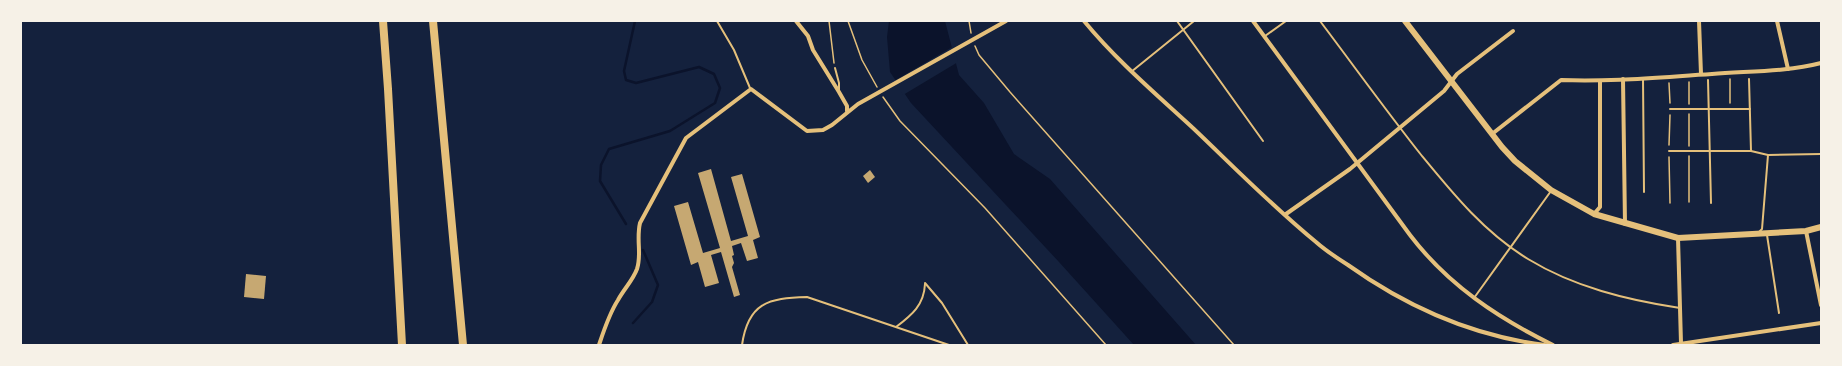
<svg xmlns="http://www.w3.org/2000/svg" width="1842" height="366" font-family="'Source Sans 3',sans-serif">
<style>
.water{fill:#0b132b}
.pier{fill:#14213d}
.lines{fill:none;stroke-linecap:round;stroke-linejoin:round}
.stream{stroke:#0b132b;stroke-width:2.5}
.building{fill:#c6a872}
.path{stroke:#e5c07b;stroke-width:1.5}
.service{stroke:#e5c07b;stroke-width:2}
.minor{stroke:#e5c07b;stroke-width:4}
.secondary{stroke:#e5c07b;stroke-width:6}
.motorway{stroke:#e5c07b;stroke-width:8}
</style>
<rect width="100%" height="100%" fill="#14213d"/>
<polygon class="water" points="889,21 945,21 959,75 984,103 1014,154 1050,179 1196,345 1134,345 1059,262 911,103 890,72 887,37"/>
<polygon class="pier" points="954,46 958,62 903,95 894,81"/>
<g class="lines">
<g class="stream">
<polyline points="626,224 600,181 601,165 609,149 670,131 715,103 720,88 714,74 699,67 636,83 626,80 624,71 635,21"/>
<polyline points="633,323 652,302 658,285 643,250"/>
</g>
</g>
<g class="building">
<polygon points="711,169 731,241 748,236 731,177 742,174 760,237 753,240 758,258 747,261 741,243 732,246 734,255 732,256 734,263 732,267 740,295 734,297 721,252 711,255 719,283 705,287 698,262 691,265 674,206 688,202 703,253 720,248 698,173"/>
<polygon points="870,170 875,177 868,183 863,176"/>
<polygon points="246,274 266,276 264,299 244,297"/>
</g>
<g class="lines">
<g class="path">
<polyline points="829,21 834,63"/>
<polyline points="848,21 862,60 877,87"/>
<polyline points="969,21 971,33"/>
<polyline points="975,46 979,55 1010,92 1234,345"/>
<polyline points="1689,82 1689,104"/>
<polyline points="1669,83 1670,103"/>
<polyline points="883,97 900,121 985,208 1106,345"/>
<polyline points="1730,103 1730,79"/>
<polyline points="1669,145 1670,115"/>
<polyline points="1689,146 1689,114"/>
<polyline points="1689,156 1689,202"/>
<polyline points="1669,157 1670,203"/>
</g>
<g class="service">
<polyline points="717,21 734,50 750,88"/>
<polyline points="1177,21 1263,141"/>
<path d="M1320 21C1354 66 1387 112 1422 156 1454 195 1485 233 1528 259 1574 287 1627 300 1680 308"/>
<polyline points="1265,36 1286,21"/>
<polyline points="835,68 839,83 839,90"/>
<polyline points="1131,72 1194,21"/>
<polyline points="1643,79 1644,192"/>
<polyline points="1749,79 1751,151"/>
<polyline points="1708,80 1711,203"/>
<polyline points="1670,109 1750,109"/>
<polyline points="1669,151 1751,151 1768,155"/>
<polyline points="1759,232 1762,229 1768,155 1821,154"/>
<polyline points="1767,235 1779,313"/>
<polyline points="925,283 942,303 968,345"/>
<polyline points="1474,298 1551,191"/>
<path d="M896 327C912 315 924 305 925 284"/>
<path d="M742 345C748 303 768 298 807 297L949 345"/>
</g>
<g class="minor">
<polyline points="796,21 808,36 813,50 839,92 847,106 847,111"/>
<path d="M1084 21C1117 61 1156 94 1194 129 1234 167 1273 207 1316 242 1326 251 1337 258 1348 265 1407 307 1472 336 1545 345"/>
<path d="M1253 21 1410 235C1448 285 1498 318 1553 345"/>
<polyline points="1699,21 1701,74"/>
<polyline points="1777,21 1788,69"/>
<polyline points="1623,79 1625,224"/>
<path d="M1492 134 1561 80C1611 82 1662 77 1712 74 1749 71 1786 72 1821 63"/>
<polyline points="1286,214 1350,169 1444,91 1457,74 1513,31"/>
<polyline points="1594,214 1600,207 1600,81"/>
<polyline points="1806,231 1821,305"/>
<polyline points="1678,238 1681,343"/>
<path d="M599 345C604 330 609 314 618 300 624 289 633 280 637 269 642 254 636 240 640 223L686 138 751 89 807 131 823 130 832 125 858 104 1006 21"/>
<polyline points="1673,345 1821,323"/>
</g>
<polyline class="secondary" points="1405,21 1502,147 1515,161 1551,190 1594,214 1678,238 1806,231 1821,227"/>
<g class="motorway">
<polyline points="383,21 388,89 402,345"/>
<polyline points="433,21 463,345"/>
</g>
</g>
<rect width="1842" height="366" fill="none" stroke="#f6f1e7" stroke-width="44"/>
</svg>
